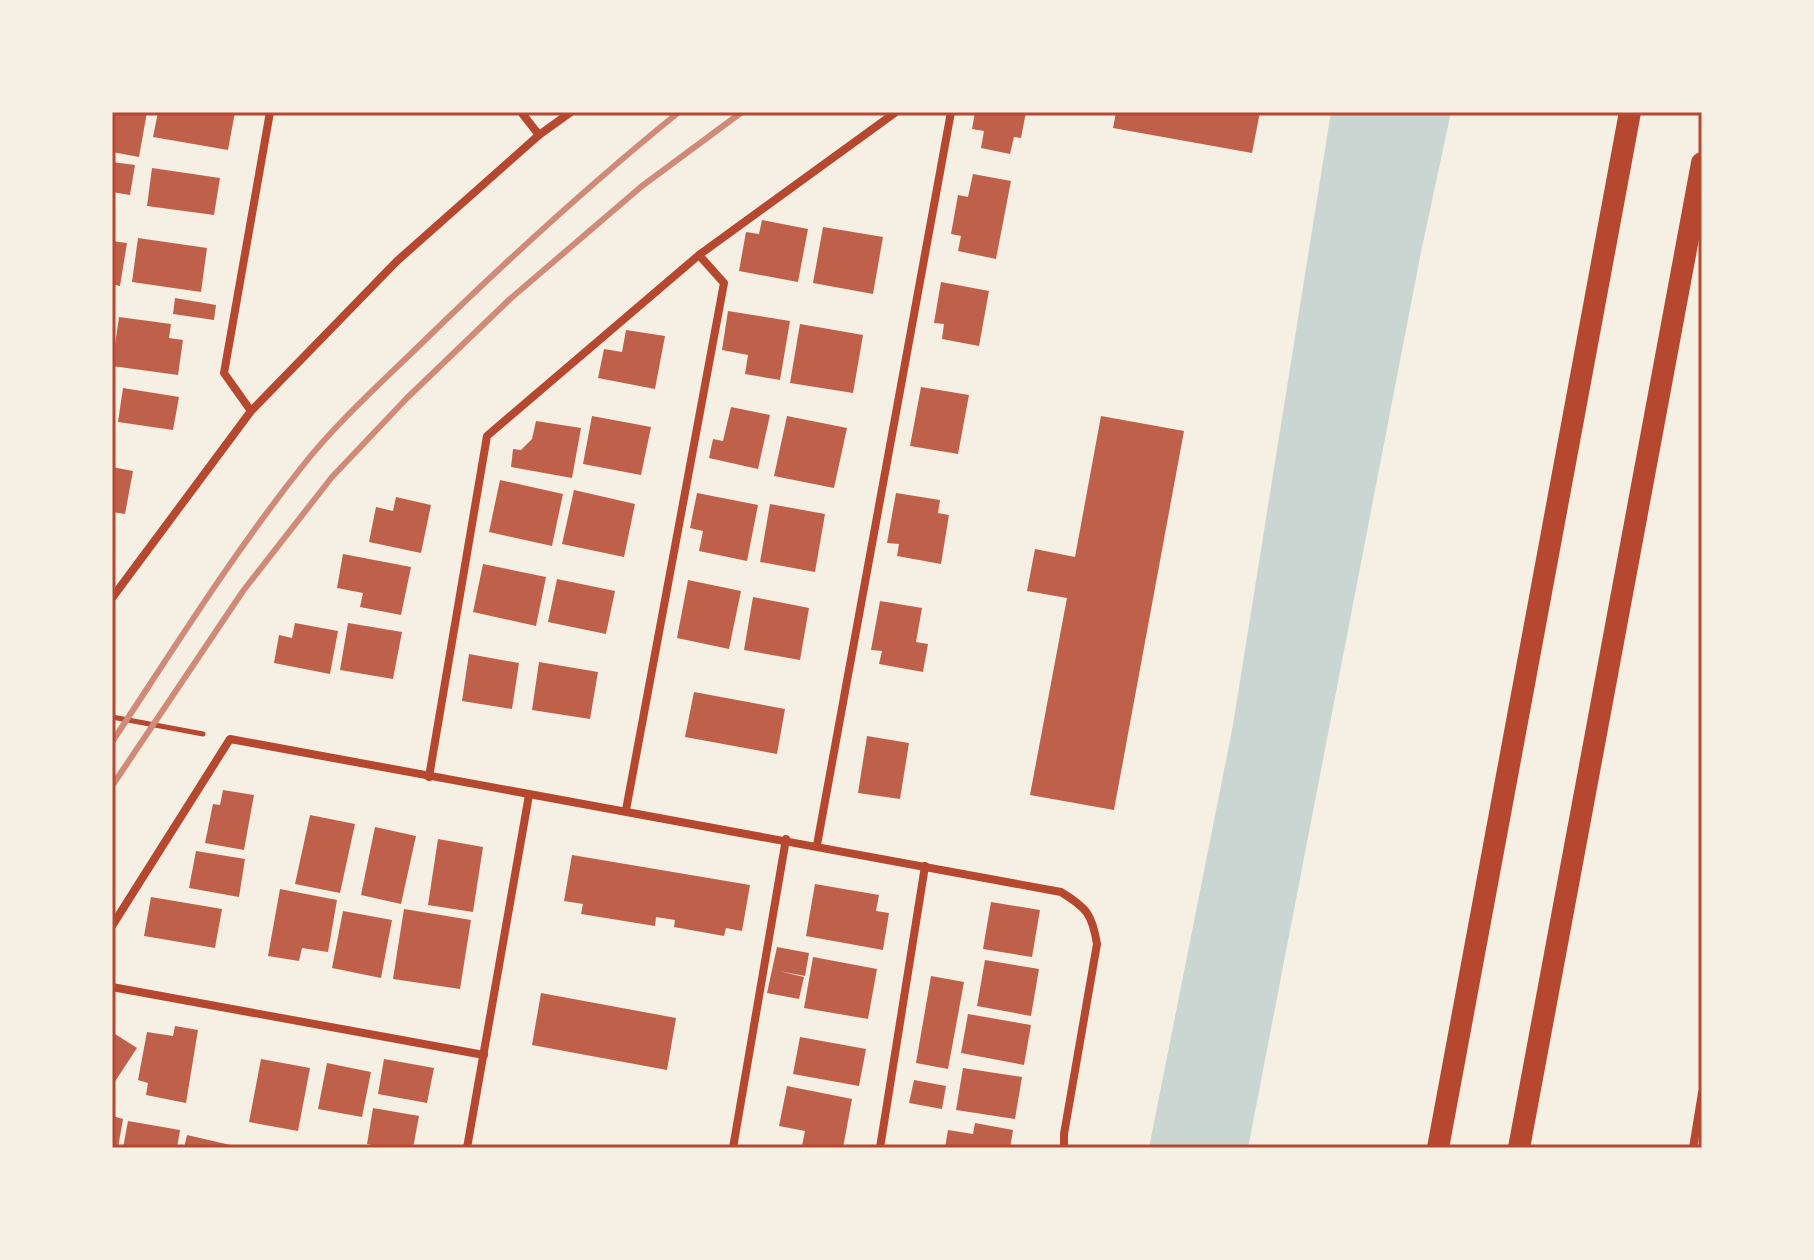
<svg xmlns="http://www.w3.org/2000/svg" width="1814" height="1260" font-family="Roboto,sans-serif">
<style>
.water{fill:#c9d6d2}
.building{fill:#bf614a}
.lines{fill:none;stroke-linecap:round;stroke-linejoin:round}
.path{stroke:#b5482f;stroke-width:5}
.minor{stroke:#b5482f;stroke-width:8}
.trunk{stroke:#b5482f;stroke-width:22}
.rail{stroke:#cf8b77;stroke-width:6}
.neatline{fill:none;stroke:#b5482f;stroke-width:3}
</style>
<rect width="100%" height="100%" fill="#f6efe4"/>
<polygon class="water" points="1331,112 1451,112 1421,252 1248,1148 1149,1148 1233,725"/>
<g class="building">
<polygon points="112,112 147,112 139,157 112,152"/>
<polygon points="158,112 235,112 228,150 153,137"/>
<polygon points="975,112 1026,112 1021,138 1014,137 1010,154 981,148 984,131 972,129"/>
<polygon points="1116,112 1260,112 1252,153 1113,128"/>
<polygon points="112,162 135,165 130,195 112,192"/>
<polygon points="152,168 220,178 214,215 147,206"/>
<polygon points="973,174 1011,181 996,259 958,251 961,236 951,234 958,195 968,197"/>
<polygon points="762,220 808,229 798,282 739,271 746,232 759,234"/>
<polygon points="823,227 883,237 873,294 813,283"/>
<polygon points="138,238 207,248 201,292 132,282"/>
<polygon points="112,241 127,243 120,286 112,284"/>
<polygon points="941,282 989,291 979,346 942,339 944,324 934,323"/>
<polygon points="175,298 216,305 214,320 173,314"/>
<polygon points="728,311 790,321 780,380 745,374 748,355 722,350"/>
<polygon points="119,317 171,324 169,338 183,340 178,375 112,366"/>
<polygon points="800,324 863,335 853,393 790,383"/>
<polygon points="626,330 665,336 655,389 598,378 604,349 622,352"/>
<polygon points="921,387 969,395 958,454 910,446"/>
<polygon points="123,388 179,397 173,430 118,422"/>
<polygon points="731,407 770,415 758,469 709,458 713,439 723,441"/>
<polygon points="592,416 651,427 641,475 583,464"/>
<polygon points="787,416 847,428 834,488 774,476"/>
<polygon points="1101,416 1184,431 1114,810 1030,795 1067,598 1027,591 1035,549 1075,557"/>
<polygon points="536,421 581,428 572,478 511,467 513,449 521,450 532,439"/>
<polygon points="112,467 133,471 125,514 112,512"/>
<polygon points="500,480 563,494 552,546 489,532"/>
<polygon points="574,490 635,504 624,557 562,544"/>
<polygon points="697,493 758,505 747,561 699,551 703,531 690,528"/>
<polygon points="896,493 940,500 938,513 949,515 941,564 897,556 899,544 887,543"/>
<polygon points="396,497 431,505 421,553 369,542 376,507 393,511"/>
<polygon points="770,504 825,514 815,572 760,562"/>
<polygon points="343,554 411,567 401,615 360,607 363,593 337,588"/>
<polygon points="483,564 546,577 536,626 473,612"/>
<polygon points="557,579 615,591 606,634 548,622"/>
<polygon points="688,580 741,591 729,649 677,638"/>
<polygon points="753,597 809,608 800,660 744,650"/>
<polygon points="880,601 922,608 916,642 928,644 923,672 879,664 882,651 871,650"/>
<polygon points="295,623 338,631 330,674 274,663 279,635 292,638"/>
<polygon points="348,623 402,632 393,679 340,670"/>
<polygon points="469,654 519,663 512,709 462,701"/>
<polygon points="539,662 598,672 590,719 532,710"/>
<polygon points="694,692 785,709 777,754 685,737"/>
<polygon points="867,736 909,743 900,799 858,793"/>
<polygon points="223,790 254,795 244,850 205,843 213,804 220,805"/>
<polygon points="310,815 355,824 340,893 295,884"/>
<polygon points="375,827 416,836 401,904 361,895"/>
<polygon points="438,839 483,847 473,912 428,905"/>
<polygon points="196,851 245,859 239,897 189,888"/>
<polygon points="572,855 750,885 742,931 726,928 724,936 674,927 675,920 656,917 655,926 581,914 583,904 564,901"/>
<polygon points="815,884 879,895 876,911 889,913 883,950 806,936"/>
<polygon points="280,889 337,900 328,952 302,948 299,961 268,956"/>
<polygon points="151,897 222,909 215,948 144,936"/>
<polygon points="991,902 1040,910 1032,957 983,949"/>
<polygon points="404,909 471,920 460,989 393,979"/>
<polygon points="343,911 392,920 381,978 332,968"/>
<polygon points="777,947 809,953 805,976 779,971 804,977 799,999 767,993"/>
<polygon points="813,957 877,969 868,1019 804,1008"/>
<polygon points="985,960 1039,969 1031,1016 977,1006"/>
<polygon points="931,976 964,982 948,1069 916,1063"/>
<polygon points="541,993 676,1018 667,1070 532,1045"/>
<polygon points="968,1014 1031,1025 1024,1065 961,1053"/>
<polygon points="175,1026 198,1030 186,1103 146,1095 148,1083 138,1080 147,1032 173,1036"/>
<polygon points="112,1032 137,1048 112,1086"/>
<polygon points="800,1037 866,1049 859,1086 793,1074"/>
<polygon points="261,1059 310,1068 298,1131 249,1122"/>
<polygon points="384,1059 434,1068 427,1103 378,1094"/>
<polygon points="327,1063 371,1072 362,1117 318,1109"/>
<polygon points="963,1068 1022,1077 1015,1119 956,1110"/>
<polygon points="914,1080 946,1086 942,1109 909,1103"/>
<polygon points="787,1086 852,1099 843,1148 802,1146 805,1131 779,1126"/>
<polygon points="373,1108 419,1116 413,1148 389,1148 367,1144"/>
<polygon points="112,1116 123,1119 118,1148 112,1148"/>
<polygon points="128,1121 180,1130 177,1148 123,1148"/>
<polygon points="975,1123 1013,1130 1010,1148 945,1148 948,1130 973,1134"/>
<polygon points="187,1135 239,1147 239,1148 184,1148"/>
</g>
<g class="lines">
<polyline class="path" points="112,717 203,734"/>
<g class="minor">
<polyline points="521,112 539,135"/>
<polyline points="251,411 224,373 270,112"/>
<polyline points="112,598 251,411 397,261 539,135 571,112"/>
<polyline points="429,777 487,436 699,255 896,112"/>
<polyline points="626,810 724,283 699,255"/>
<polyline points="817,845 951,112"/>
<path d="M112 926 230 739C507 792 784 839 1061 892 1087 908 1092 914 1097 944L1064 1134V1148"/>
<polyline points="112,987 484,1055"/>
<polyline points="467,1148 529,795"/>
<polyline points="733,1148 786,839"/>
<polyline points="880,1148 925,866"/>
<polyline points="1693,1148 1702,1093"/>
</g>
<g class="trunk">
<polyline points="1438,1148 1630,112"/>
<polyline points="1519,1148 1702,163"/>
</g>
<g class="rail">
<path d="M112 742C173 650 232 555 301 468 335 424 383 381 423 342 505 262 590 184 679 112"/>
<polyline points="112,786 243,591 332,477 407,398 510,299 642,186 742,112"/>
</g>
</g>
<rect width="1814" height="1260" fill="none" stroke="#f6efe4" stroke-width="228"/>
<rect x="114" y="114" width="1586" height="1032" class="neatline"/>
</svg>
